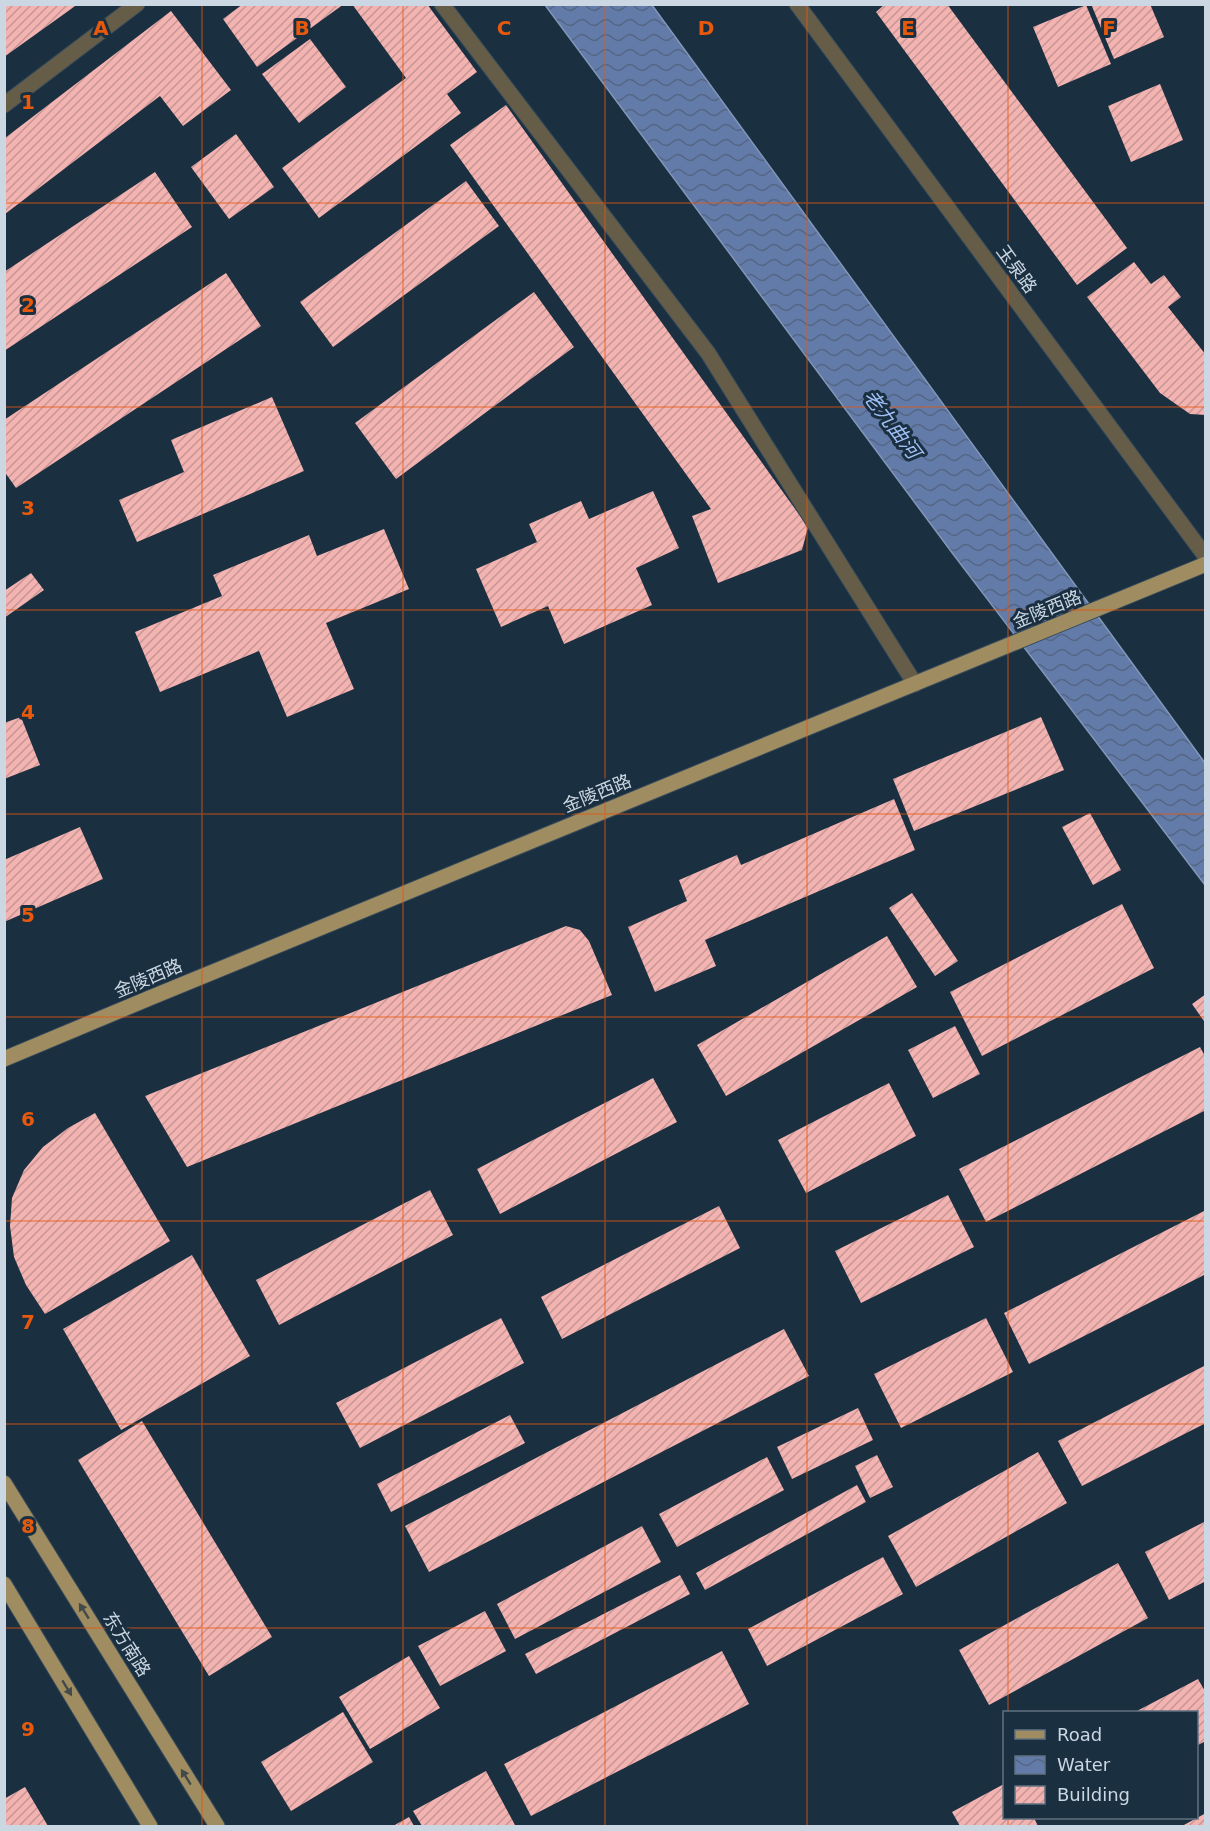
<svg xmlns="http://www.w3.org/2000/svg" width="1210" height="1831" font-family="'DejaVu Sans','Noto Sans SC',sans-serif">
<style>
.water{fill:url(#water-waves);stroke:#8297b9;stroke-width:1.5}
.building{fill:url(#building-hatch)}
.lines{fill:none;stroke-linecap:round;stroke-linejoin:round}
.minor-casing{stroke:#364a5a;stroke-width:17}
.major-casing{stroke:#364a5a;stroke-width:17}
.minor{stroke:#665d48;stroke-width:15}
.major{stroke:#9f8c60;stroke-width:15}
.oneway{fill:#424b4a}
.grid{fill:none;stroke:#e8590c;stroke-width:1.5;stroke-opacity:0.55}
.labels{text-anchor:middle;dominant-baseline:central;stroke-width:6;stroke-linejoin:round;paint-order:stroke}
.street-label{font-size:18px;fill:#cbd7e2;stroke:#1a2f40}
.water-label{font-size:20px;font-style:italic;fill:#a0bff5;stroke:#1a2f40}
.grid-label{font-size:20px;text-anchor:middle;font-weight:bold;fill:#e8590c;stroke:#1a2f40;stroke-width:6;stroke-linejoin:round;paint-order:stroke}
</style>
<defs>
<pattern id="water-waves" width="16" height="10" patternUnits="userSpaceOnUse" patternTransform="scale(1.5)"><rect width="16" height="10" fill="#627ba8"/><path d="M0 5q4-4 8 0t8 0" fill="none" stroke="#556685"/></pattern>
<pattern id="building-hatch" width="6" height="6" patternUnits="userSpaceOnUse" patternTransform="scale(1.5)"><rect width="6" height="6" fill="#f3b3b1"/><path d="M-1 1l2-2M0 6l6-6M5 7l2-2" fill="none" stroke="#c69696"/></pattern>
</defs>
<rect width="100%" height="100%" fill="#1a2f40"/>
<polygon class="water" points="545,5 652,5 1205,763 1205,885 953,554"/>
<g class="building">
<polygon points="4,4 78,4 4,57"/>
<polygon points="243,4 344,4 257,67 223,19"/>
<polygon points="352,4 427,4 477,72 447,94 461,113 319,218 282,168 406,78"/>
<polygon points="885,4 947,4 1127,248 1077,285 876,12"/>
<polygon points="1091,4 1150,4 1164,37 1114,59"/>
<polygon points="1086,5 1111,64 1058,87 1033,27"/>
<polygon points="171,11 231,90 183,126 160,96 5,214 5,138"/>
<polygon points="310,39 346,87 299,123 262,74"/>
<polygon points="1160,84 1183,140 1131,162 1108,106"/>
<polygon points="506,105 808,527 802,550 718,583 692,516 711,509 450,145"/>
<polygon points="236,134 274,187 229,219 191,167"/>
<polygon points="155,172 192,227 4,351 4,272"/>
<polygon points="466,181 499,226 333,347 300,302"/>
<polygon points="1134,262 1151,284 1164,275 1181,297 1168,307 1206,355 1206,415 1190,414 1160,393 1087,297"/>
<polygon points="226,273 261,326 16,488 4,471 4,420"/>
<polygon points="534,292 574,347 396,479 355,423"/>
<polygon points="272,397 304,471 137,542 119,500 184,472 171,440"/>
<polygon points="653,491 679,548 636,568 652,605 564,644 548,606 501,627 476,569 537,542 529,524 581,501 589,519"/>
<polygon points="384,529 409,589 326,623 354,689 287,717 259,651 160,692 135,632 222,596 213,575 309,535 317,556"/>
<polygon points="31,573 44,590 4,618 4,591"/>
<polygon points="21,717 40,765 4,779 4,723"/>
<polygon points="1041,717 1064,770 914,831 893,779"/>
<polygon points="894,799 915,850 705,940 716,966 655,992 628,927 687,901 679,880 737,855 741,865"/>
<polygon points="1090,813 1121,870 1093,885 1062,827"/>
<polygon points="80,827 103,879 4,922 4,860"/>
<polygon points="912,893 958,961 935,976 889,908"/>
<polygon points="1122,904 1154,968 982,1056 950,992"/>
<polygon points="566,926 580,930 589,941 612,995 187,1167 145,1096"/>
<polygon points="887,936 917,987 726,1096 697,1045"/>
<polygon points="1206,994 1206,1024 1192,1004"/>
<polygon points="955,1026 980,1074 933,1098 908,1050"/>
<polygon points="1200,1047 1206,1058 1206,1110 986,1222 959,1169"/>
<polygon points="653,1078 677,1122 500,1214 477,1169"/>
<polygon points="889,1083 916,1136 806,1193 778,1140"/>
<polygon points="95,1113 170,1241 45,1314 26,1285 14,1257 10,1226 12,1198 24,1170 43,1147 68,1128"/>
<polygon points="430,1190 453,1235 279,1325 256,1280"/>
<polygon points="948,1195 974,1247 861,1303 835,1251"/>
<polygon points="719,1206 740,1248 562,1339 541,1297"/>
<polygon points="1206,1210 1206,1274 1029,1364 1004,1313"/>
<polygon points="192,1255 250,1356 121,1430 63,1329"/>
<polygon points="501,1318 524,1363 360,1448 336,1403"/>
<polygon points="986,1318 1013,1372 901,1428 874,1374"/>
<polygon points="784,1329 809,1376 429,1572 405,1526"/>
<polygon points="1206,1365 1206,1423 1082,1486 1058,1441"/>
<polygon points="858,1408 873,1440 792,1479 777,1447"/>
<polygon points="510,1415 525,1443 391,1512 377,1484"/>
<polygon points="142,1421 272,1637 209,1676 78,1460"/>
<polygon points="1038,1452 1067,1503 916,1587 888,1536"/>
<polygon points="877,1455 893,1487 870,1498 855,1466"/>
<polygon points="767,1457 784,1490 677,1547 659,1514"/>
<polygon points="857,1485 866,1502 705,1590 696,1573"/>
<polygon points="1206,1521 1206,1581 1169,1600 1145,1552"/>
<polygon points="642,1526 661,1562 515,1639 497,1604"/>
<polygon points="883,1557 903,1594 767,1666 748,1629"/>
<polygon points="1118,1563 1148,1618 989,1705 959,1650"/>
<polygon points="680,1575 690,1594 536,1674 525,1654"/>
<polygon points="485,1611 506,1651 440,1686 418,1646"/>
<polygon points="722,1651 749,1704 531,1816 504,1764"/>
<polygon points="409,1656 440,1708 370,1749 339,1697"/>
<polygon points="1198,1679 1206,1693 1206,1741 1196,1746 1196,1712 1135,1712"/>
<polygon points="343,1712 373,1762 291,1811 261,1762"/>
<polygon points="486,1771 515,1825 513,1826 422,1826 413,1811"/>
<polygon points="1004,1784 1004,1818 1034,1818 1038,1826 960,1826 952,1812"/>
<polygon points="25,1787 48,1826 4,1826 4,1799"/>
<polygon points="1206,1813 1206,1826 1182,1826"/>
<polygon points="409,1817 414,1826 393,1826"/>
</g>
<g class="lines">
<defs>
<g id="minor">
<polyline points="442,4 708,353 915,684"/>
<polyline points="797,4 1206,557"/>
<polyline points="4,105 137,4"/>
</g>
<g id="major">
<polyline points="4,1059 152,997 1206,564"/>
<polyline points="4,1483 217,1826"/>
<polyline points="4,1584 150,1826"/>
</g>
</defs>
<use href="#minor" class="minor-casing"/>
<use href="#major" class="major-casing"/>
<use href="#minor" class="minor"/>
<use href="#major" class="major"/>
</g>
<defs><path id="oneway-solid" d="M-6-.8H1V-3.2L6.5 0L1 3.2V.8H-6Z" transform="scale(1.5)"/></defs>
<g class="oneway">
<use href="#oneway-solid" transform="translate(84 1611) rotate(-122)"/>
<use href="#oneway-solid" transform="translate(67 1688) rotate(59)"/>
<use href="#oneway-solid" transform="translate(186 1777) rotate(-122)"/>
</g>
<path class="grid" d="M202 4V1826M403 4V1826M605 4V1826M807 4V1826M1008 4V1712M4 203H1206M4 407H1206M4 610H1206M4 814H1206M4 1017H1206M4 1221H1206M4 1424H1206M4 1628H1206M1008 1818V1826"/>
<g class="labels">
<g class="street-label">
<text transform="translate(1017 269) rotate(54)">玉泉路</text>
<text transform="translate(1047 609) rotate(-22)">金陵西路</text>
<text transform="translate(597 793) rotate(-22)">金陵西路</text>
<text transform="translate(148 978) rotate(-23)">金陵西路</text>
<text transform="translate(127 1644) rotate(58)">东方南路</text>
</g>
<g class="water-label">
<text transform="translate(892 424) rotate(53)">老九曲河</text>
</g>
</g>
<g class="grid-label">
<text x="101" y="35">A</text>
<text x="302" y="35">B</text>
<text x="504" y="35">C</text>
<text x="706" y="35">D</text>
<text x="908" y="35">E</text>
<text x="1109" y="35">F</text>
<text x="28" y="109">1</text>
<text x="28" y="312">2</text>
<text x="28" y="515">3</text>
<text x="28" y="719">4</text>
<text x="28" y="922">5</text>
<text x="28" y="1126">6</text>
<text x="28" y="1329">7</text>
<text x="28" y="1533">8</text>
<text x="28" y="1736">9</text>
</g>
<rect width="1210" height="1831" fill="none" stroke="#cbd7e2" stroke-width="12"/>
<rect x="1003" y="1711" width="195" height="108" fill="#1a2f40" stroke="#617281" stroke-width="1.5"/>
<rect x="1015" y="1730" width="30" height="9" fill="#9f8c60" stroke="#617281" stroke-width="1.5"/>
<text x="1057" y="1741" font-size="18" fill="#cbd7e2">Road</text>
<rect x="1015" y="1756" width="30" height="18" fill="url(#water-waves)" stroke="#617281" stroke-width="1.5"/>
<text x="1057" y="1771" font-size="18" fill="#cbd7e2">Water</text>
<rect x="1015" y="1786" width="30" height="18" fill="url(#building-hatch)" stroke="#617281" stroke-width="1.5"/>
<text x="1057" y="1801" font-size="18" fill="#cbd7e2">Building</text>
</svg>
